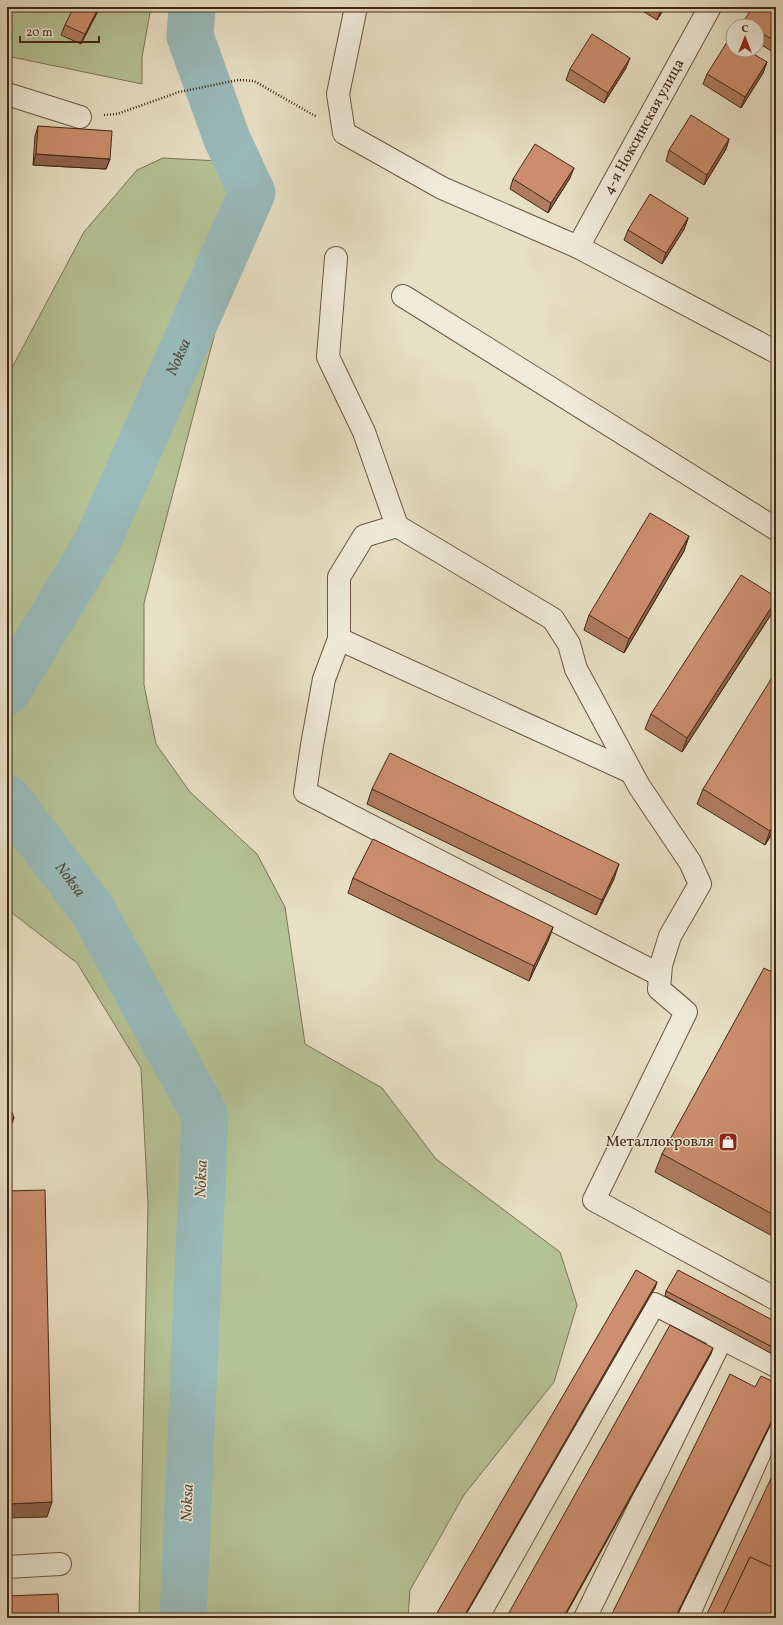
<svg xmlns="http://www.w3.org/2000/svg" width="783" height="1625" font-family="Vollkorn,serif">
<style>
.green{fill:#b5c295;stroke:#7c7455}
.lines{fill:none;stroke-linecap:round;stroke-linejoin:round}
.river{stroke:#9bb;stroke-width:47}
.minor-casing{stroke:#6c5541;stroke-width:24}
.path{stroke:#422715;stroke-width:2.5;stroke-dasharray:1 2;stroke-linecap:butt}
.minor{stroke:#f0ebd9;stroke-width:22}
.wall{fill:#b07b60;stroke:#422715}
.shaded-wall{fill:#90644e;stroke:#422715}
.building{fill:#cd8f70;stroke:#422715}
.labels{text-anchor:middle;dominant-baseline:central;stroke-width:3;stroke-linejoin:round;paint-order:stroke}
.street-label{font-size:15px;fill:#422715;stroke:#f0ebd9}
.poi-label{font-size:15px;fill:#422715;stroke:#f0ebd9;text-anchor:end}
.water-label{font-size:16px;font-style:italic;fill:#584c3e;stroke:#f0ebd9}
</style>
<rect width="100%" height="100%" fill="#e8e0c5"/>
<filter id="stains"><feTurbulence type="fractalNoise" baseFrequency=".005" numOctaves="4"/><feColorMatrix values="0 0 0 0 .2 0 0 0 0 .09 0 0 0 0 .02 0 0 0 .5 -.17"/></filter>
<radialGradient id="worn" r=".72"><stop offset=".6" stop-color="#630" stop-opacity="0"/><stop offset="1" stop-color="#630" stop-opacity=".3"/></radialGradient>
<g class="green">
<polygon points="7,7 151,7 142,57 142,84 7,56"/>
<polygon points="163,158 219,161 236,201 220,253 216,329 144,603 144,685 156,744 190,792 257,854 285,907 305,1044 382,1088 436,1159 560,1252 577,1305 554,1382 464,1495 410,1590 408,1618 139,1618 148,1205 141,1068 77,963 7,909 7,377 84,232 137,170"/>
</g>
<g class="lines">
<g class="river">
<path id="s1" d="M7 692 97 543 252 193 227 139 190 36 192 7"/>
<path id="s2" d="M7 798 93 911 205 1115 183 1618"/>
</g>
<defs>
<g id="minor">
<polyline points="356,7 338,94 344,133 442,188 578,247 776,352"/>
<polyline points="7,94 80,117"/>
<path id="s3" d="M578 247 710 7"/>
<polyline points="336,258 328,357 364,432 397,526 364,536 339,577 339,639 324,679 312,745 305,792 660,975"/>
<polyline points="403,296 776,529"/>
<polyline points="397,526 553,619 569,644 576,669 639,786 690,862 700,884 670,936 661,965 659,989 686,1012 594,1200 776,1299"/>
<polyline points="339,639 631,772"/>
<polyline points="7,1567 60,1564"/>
<polyline points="477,1618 654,1304 776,1366"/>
<polyline points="585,1618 722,1338"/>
<polyline points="687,1618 776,1416"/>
</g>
</defs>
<use href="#minor" class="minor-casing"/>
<polyline class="path" points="104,115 117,114 179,92 238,80 254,81 317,117"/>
<use href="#minor" class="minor"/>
</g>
<g class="wall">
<polygon points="100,7 81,44 61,35 65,25"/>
<polygon points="636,7 665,7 657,20"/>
<polygon points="776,7 776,54 757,42 757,26 742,26 743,22"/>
<polygon points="767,62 763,73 741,108 703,84 707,74"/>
<polygon points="626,68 604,103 566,80 570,69"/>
<polygon points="38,126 110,159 106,169 33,165 35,136"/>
<polygon points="729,139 726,149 704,185 666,161 669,150"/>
<polygon points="570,178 548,213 510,189 513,179"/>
<polygon points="688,218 684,229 662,264 624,240 628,230"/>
<polygon points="689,536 684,551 624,653 584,630 589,615"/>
<polygon points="776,597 776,602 772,613 682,752 645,729 651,714"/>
<polygon points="372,789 614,879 596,915 367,804"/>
<polygon points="703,789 776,827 765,845 697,804"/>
<polygon points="353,878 553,927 548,941 529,981 348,893"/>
<polygon points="776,974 776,1238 655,1172 662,1154"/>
<polygon points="666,1291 776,1322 776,1356 665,1296"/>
</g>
<g class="shaded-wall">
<polygon points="99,7 100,7 81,44 85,34"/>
<polygon points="663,7 665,7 657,20 661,10"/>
<polygon points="630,58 626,68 604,103 608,93"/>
<polygon points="767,62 763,73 741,108 745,97"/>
<polygon points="729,139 726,149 704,185 707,175"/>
<polygon points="36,154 110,159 106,169 33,165"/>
<polygon points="574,168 570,178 548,213 551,203"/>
<polygon points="688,218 684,229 662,264 666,253"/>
<polygon points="689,536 684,551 624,653 629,639"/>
<polygon points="776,600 776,602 772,613 682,752 687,738"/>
<polygon points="776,821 776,827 765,845 770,831"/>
<polygon points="619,864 614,879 596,915 602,900"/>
<polygon points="553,927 548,941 529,981 534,966"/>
<polygon points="14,1118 7,1136 7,1120"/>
<polygon points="657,1282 655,1288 464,1618 463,1618"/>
<polygon points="713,1348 711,1354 564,1618 563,1618"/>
<polygon points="776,1412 776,1414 676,1618 675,1618"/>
<polygon points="52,1502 47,1517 7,1518 7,1504"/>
<polygon points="776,1606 776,1610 772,1618 770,1618"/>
</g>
<g class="building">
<polygon points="74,7 99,7 85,34 65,25"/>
<polygon points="656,7 663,7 661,10"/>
<polygon points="753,7 776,7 776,42 757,30 757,26 751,26 743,22"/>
<polygon points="592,34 630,58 608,93 570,69"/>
<polygon points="729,39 733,41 733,50 747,50 767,62 745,97 707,74"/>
<polygon points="691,115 729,139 707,175 669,150"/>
<polygon points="38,126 112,131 110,159 36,154"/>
<polygon points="535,144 574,168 551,203 513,179"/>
<polygon points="650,194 688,218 666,253 628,230"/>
<polygon points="650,513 689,536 629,639 589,615"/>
<polygon points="741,575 776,597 776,600 687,738 651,714"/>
<polygon points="776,671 776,821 770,831 703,789"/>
<polygon points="390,753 619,864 602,900 372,789"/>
<polygon points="373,839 553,927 534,966 353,878"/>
<polygon points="764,968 776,974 776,1216 662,1154"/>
<polygon points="7,1099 14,1118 7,1120"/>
<polygon points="45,1190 52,1502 7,1504 7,1191"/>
<polygon points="636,1270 657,1282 463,1618 434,1618"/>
<polygon points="678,1270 776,1322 776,1349 666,1291"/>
<polygon points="670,1325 713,1348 563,1618 506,1618"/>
<polygon points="730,1374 755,1387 761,1376 776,1383 776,1412 675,1618 610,1618"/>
<polygon points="776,1468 776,1569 750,1557 721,1618 705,1618"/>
<polygon points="750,1557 776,1569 776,1606 770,1618 721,1618"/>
<polygon points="58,1594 59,1618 7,1618 7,1596"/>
</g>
<defs>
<symbol id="shop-square" viewBox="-11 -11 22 22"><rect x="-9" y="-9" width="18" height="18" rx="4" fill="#8f2418" stroke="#f0ebd9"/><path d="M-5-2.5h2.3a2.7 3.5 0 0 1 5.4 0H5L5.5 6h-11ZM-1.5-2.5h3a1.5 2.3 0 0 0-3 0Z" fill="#fff"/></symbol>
</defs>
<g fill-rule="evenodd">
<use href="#shop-square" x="717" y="1131" width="22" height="22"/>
</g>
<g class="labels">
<g class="street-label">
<text stroke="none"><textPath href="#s3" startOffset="137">4-я Ноксинская улица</textPath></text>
</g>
<g class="poi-label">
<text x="714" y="1142">Металлокровля</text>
</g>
<g class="water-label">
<text stroke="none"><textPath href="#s1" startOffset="377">Noksa</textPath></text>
<text stroke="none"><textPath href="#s2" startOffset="103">Noksa</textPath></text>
<text transform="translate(202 1179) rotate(-88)">Noksa</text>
<text transform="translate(188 1503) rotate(-88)">Noksa</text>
</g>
</g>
<rect width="783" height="1625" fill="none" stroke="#e8e0c5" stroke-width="24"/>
<rect x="8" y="8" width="767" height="1609" fill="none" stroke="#422715" stroke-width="2"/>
<rect x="12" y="12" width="759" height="1601" fill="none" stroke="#422715"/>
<g transform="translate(745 38)"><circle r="19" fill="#f0ebd9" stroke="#aa9d8b"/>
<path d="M0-3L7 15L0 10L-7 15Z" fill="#8f2418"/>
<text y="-6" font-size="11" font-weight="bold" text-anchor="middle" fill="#422715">С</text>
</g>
<path d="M20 36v6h79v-6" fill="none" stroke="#422715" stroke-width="2"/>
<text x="26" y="36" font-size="12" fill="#422715" stroke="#f0ebd9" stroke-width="3" paint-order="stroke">20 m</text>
<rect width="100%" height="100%" filter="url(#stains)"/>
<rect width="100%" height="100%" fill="url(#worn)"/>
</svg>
